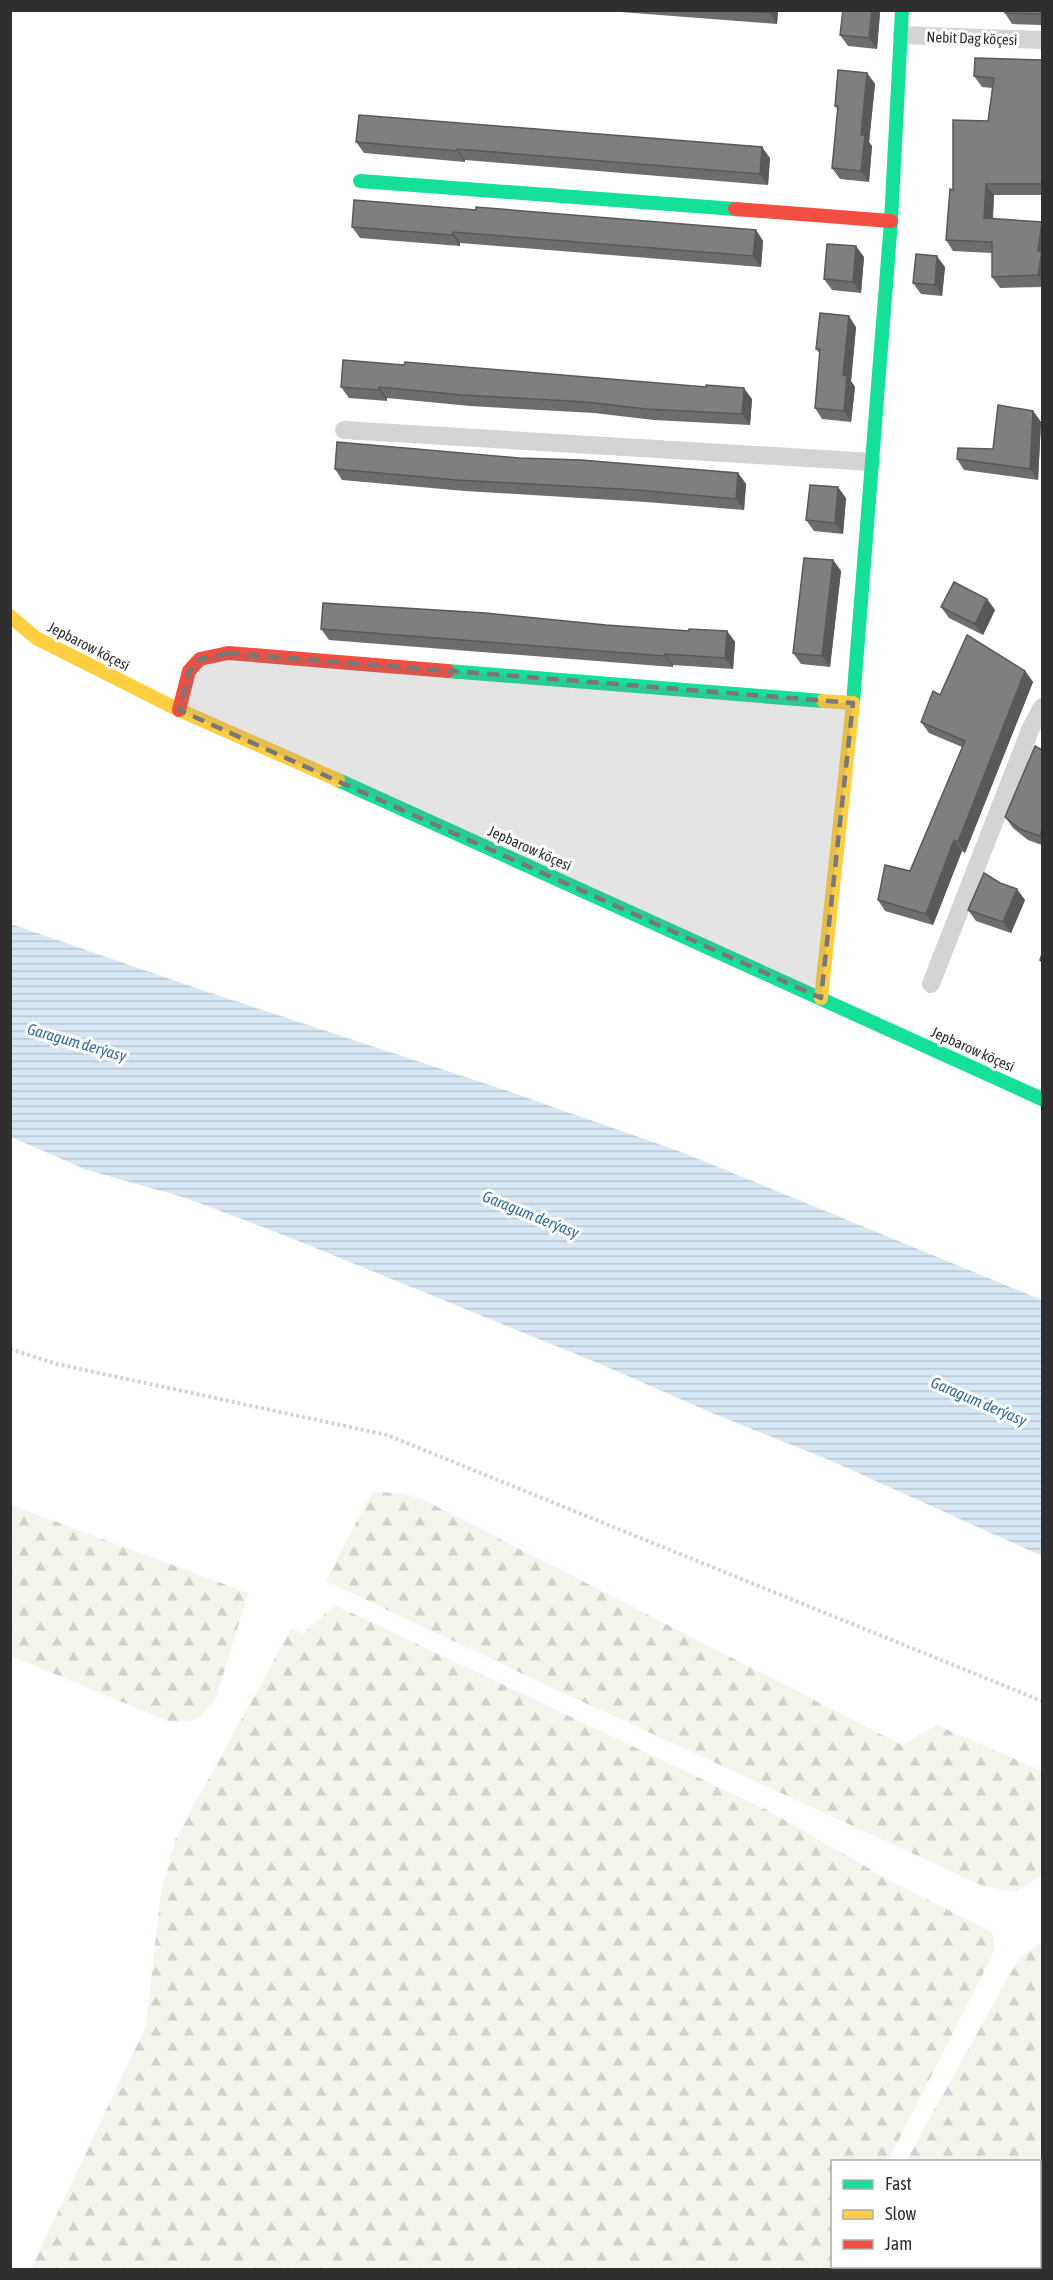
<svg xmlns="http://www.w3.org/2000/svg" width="1053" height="2280" font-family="'Asap Condensed',sans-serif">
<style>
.forest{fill:url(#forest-firs)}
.water{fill:url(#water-rules)}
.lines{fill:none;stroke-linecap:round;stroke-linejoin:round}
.path{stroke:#d4d4d4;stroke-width:4;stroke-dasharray:3 3;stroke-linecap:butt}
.street{stroke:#d4d4d4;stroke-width:18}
.fast{stroke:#16e098;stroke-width:14}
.slow{stroke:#ffcf43;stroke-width:14}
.jam{stroke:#f24e42;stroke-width:14}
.wall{fill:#6d6d6d}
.shaded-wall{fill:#595959}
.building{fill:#7f7f7f;stroke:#595959;stroke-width:1.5}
.marked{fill:#787878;fill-opacity:0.2;stroke:#787878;stroke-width:4.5;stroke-dasharray:12 8;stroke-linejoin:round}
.labels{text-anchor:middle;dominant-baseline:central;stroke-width:6;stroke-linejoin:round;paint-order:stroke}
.street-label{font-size:15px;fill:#2f2f2f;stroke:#fff}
.water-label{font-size:16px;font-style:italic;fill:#346c9a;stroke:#fff}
</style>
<defs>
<pattern id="forest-firs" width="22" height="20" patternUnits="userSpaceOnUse" patternTransform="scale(1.5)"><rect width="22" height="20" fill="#f0f6ec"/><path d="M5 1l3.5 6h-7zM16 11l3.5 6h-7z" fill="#ced3cb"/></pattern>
<pattern id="water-rules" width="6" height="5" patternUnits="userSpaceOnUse" patternTransform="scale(1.5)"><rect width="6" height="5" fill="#d7e7f4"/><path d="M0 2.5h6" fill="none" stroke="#b9c6d2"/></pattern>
</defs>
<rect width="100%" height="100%" fill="#fff"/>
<g class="forest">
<polygon points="372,1492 404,1493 428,1502 902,1745 937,1725 1042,1771 1042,1875 1015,1892 983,1886 557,1690 326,1581"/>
<polygon points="11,1505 248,1593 216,1698 198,1719 183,1722 168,1721 11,1656"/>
<polygon points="335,1605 767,1810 882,1876 993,1933 995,1950 888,2161 832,2162 834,2267 832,2269 31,2269 146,2026 161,1892 175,1840 291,1629 304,1633"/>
<polygon points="1042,1942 1042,2253 1040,2251 1040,2162 906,2161 1018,1960"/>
<polygon points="857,2266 928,2266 934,2269 855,2269"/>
</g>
<polygon class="water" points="11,924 196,988 508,1091 684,1153 1042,1300 1042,1556 827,1459 712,1413 598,1363 281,1234 186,1198 87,1170 11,1137"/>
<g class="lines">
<polyline class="path" points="10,1349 57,1364 387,1435 1042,1701"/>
<g class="street">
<polyline points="902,35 1042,40"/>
<polyline points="344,430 872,462"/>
<polyline points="931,984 1030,730 1042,707"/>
</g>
<g class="fast">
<polyline points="360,181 735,209"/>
<polyline points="448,671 823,701"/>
<polyline points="853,703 891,221 902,10"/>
<polyline points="338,780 1042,1099"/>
</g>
<g class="slow">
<polyline points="10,616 36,638 179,710 338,780"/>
<polyline points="821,998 853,703 823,701"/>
</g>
<g class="jam">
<polyline points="735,209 891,221"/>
<polyline points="179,710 189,671 200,659 228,653 448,671"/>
</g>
</g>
<g class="wall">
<polygon points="595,10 778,10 777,24"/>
<polygon points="1042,10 1042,25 1012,24 1005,13"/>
<polygon points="880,13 877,49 848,46 840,35"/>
<polygon points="1042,60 1042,195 994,195 993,219 1042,222 1042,287 1000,288 992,277 992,253 953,251 946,240 953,190 988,121 992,88 982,87 974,76"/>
<polygon points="867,73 875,84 869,142 872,146 869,182 840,179 832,168 838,110 835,106"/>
<polygon points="356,142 770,158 768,185 465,160 465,162 364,153"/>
<polygon points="476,210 756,230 763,241 761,267 460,243 460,246 360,238 352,227"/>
<polygon points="864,257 861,293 832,290 824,279"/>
<polygon points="945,267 942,296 921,294 913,283"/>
<polygon points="856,327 851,381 855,387 851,422 822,419 815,408 820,354 816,349"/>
<polygon points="343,360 752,399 750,425 654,420 594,413 470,406 387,398 387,401 349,398 341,387"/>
<polygon points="1033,411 1041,422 1038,480 964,470 957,459 993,449"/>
<polygon points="519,458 738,473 746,484 744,510 646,502 465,491 342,480 335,469"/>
<polygon points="846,498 843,534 814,531 806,520"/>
<polygon points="833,560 841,571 830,667 801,664 793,653"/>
<polygon points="987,599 995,610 983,635 949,618 941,607"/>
<polygon points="606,625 689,631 727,631 735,642 733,669 673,665 673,667 329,640 321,629"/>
<polygon points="1025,671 1033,682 965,853 962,851 933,925 885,911 878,900 910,871 962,747 929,733 921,722 940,695"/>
<polygon points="1042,750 1042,845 1028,840 1013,828 1005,817"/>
<polygon points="1025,900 1011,933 976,921 968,910"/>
</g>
<g class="shaded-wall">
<polygon points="770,10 778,10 777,24 770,13"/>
<polygon points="872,10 879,10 880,13 877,49 869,38"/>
<polygon points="867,73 875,84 869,142 872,146 869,182 861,171 861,135"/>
<polygon points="762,147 770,158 768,185 760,174"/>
<polygon points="457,149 465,160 465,162 457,151"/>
<polygon points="986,184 994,195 992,229 984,218"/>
<polygon points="1042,226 1042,281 1038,275 1038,251"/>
<polygon points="756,230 763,241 761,267 753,256"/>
<polygon points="453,232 460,243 460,246 452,235"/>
<polygon points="856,246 864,257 861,293 853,282"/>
<polygon points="937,256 945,267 942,296 935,285"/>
<polygon points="849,316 856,327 851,381 855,387 851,422 844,411 843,375"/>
<polygon points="379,387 387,398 387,401 379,390"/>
<polygon points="744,388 752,399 750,425 742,414"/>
<polygon points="1033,411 1041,422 1038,480 1030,469"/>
<polygon points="738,473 746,484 744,510 736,499"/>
<polygon points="838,487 846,498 843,534 835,523"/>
<polygon points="833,560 841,571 830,667 822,656"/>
<polygon points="987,599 995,610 983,635 975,624"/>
<polygon points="727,631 735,642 733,669 725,658"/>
<polygon points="665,654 673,665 673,667 665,656"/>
<polygon points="1025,671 1033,682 965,853 958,842"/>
<polygon points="1042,830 1042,840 1040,836"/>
<polygon points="954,840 962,851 933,925 926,914"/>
<polygon points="1017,889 1025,900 1011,933 1003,922"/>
</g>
<g class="building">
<polygon points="733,10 770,10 770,13"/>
<polygon points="843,10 872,10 869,38 840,35"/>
<polygon points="1005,10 1042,10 1042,14 1005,13"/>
<polygon points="975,58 1042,60 1042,184 986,184 984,218 1042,222 1038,251 1042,251 1038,275 992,277 992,242 946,240 950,189 953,190 953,120 988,121 994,78 974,76"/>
<polygon points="838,70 867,73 861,135 865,135 861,171 832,168 838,106 835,106"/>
<polygon points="359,115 762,147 760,174 457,149 457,151 356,142"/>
<polygon points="354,200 476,210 476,207 756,230 753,256 453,232 452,235 352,227"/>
<polygon points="827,244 856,246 853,282 824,279"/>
<polygon points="916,254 937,256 935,285 913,283"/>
<polygon points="820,313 849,316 843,375 847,376 844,411 815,408 820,349 816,349"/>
<polygon points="343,360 404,365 405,362 706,387 706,385 744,388 742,414 646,409 586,402 463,395 379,387 379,390 341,387"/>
<polygon points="998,405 1033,411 1030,469 957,459 958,448 993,449"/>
<polygon points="337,442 519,458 581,460 738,473 736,499 638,490 457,480 335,469"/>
<polygon points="810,485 838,487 835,523 806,520"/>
<polygon points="804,558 833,560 822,656 793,653"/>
<polygon points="954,582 987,599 975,624 941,607"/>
<polygon points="323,603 485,613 606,625 689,631 689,629 727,631 725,658 665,654 665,656 321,629"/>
<polygon points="967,635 1025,671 958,842 954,840 926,914 878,900 885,865 910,871 965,741 921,722 933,691 940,695"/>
<polygon points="1035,746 1042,750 1042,830 1040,836 1020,829 1005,817"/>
<polygon points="984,873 1000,883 1017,889 1003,922 968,910"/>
<polygon points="1042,954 1042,962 1040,960"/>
</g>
<path class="marked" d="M228 653 853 703 821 998 179 710 189 671 200 659Z"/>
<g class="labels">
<g class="street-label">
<text transform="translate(972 38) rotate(2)">Nebit Dag köçesi</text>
<text transform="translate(89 646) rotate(27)">Jepbarow köçesi</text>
<text transform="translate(530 848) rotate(24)">Jepbarow köçesi</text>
<text transform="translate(973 1049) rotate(24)">Jepbarow köçesi</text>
</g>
<g class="water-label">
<text transform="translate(77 1042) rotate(16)">Garagum derýasy</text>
<text transform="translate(531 1214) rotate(22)">Garagum derýasy</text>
<text transform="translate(979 1401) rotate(23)">Garagum derýasy</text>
</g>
</g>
<rect width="1053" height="2280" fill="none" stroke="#2f2f2f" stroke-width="24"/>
<rect x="831" y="2160" width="210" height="108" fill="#ffffff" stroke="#acacac" stroke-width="1.5"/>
<rect x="843" y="2180" width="30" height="9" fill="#16e098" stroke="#acacac" stroke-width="1.5"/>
<text x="885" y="2190" font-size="18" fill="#2f2f2f">Fast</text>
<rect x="843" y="2210" width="30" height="9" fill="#ffcf43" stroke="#acacac" stroke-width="1.5"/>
<text x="885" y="2220" font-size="18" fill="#2f2f2f">Slow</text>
<rect x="843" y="2240" width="30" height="9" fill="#f24e42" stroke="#acacac" stroke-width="1.5"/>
<text x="885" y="2250" font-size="18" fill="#2f2f2f">Jam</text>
</svg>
